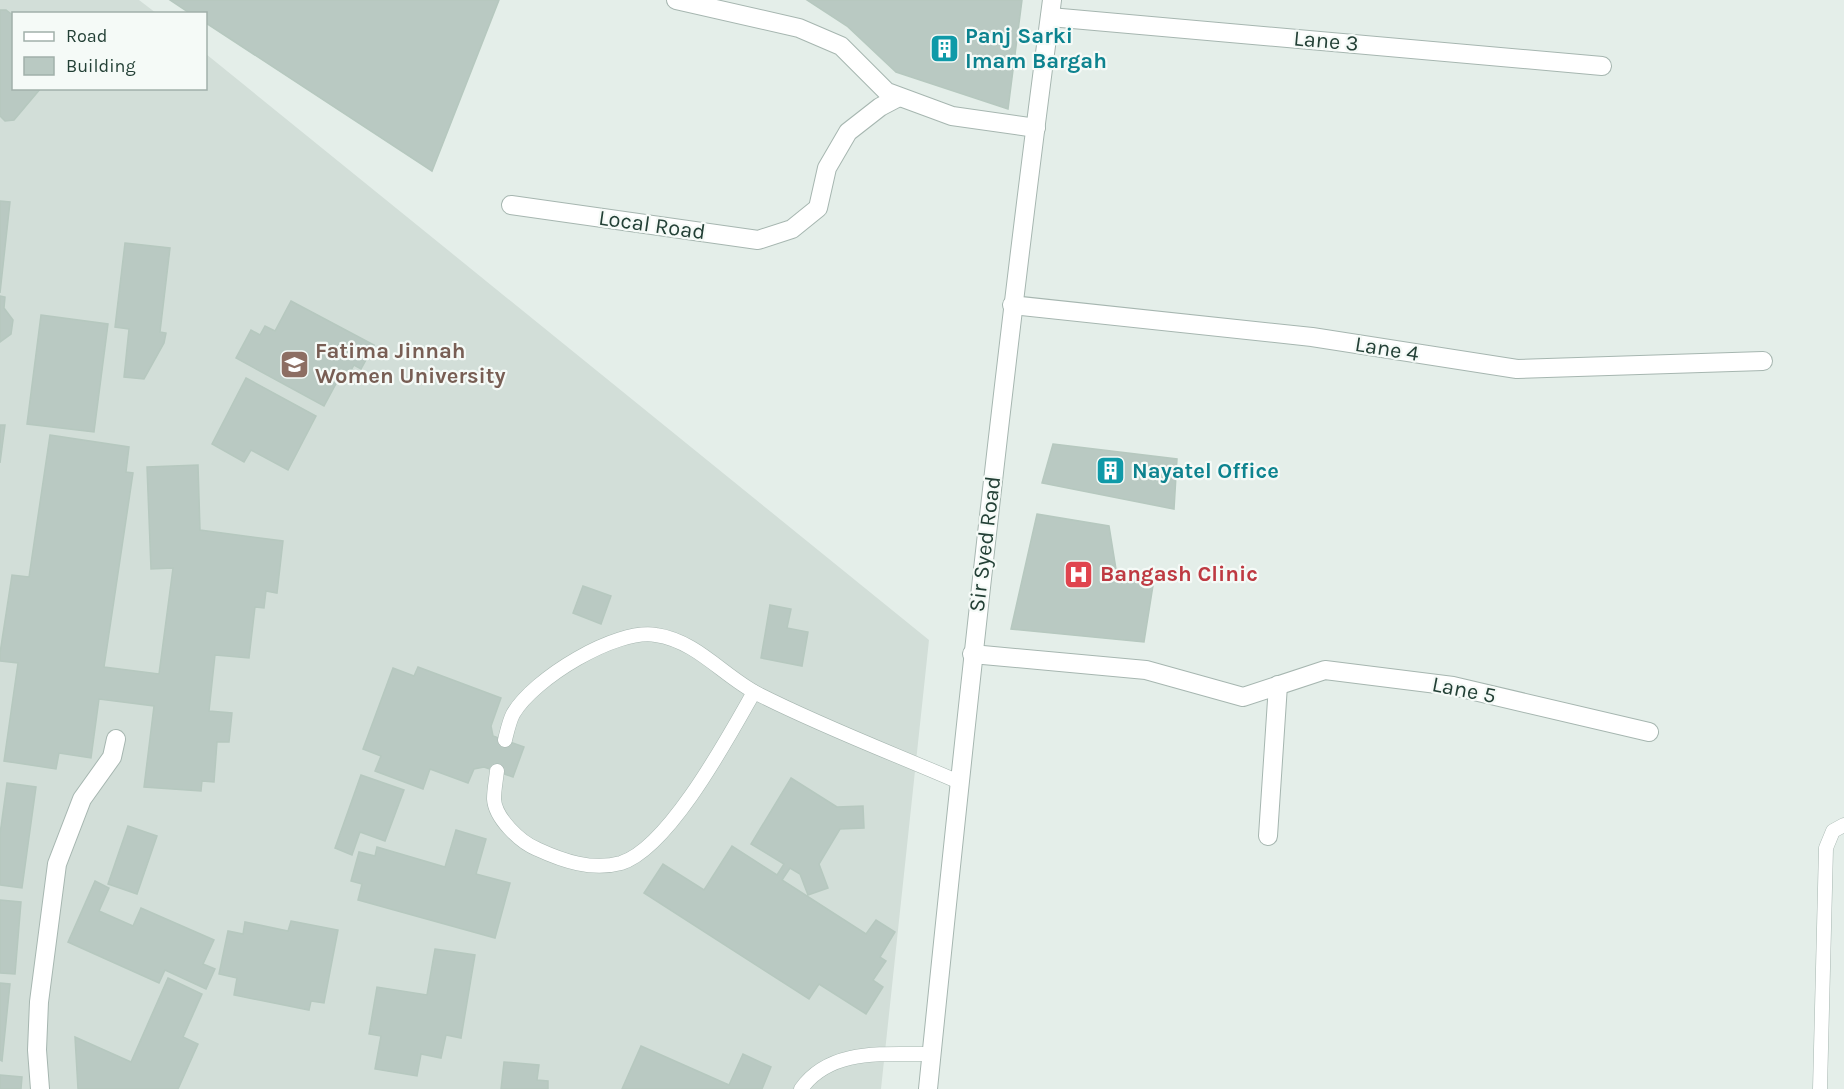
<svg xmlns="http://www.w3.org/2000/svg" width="1844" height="1089" font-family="Karla,sans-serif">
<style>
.built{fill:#d2ded8}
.building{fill:#b9c9c2;stroke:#b6c8bf;stroke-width:1.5}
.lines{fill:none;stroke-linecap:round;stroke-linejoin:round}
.service-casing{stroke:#a6b6b0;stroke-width:15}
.minor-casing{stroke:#a6b6b0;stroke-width:20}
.tertiary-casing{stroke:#a6b6b0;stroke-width:20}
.service{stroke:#fff;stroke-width:14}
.minor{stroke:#fff;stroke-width:18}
.tertiary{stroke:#fff;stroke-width:18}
.labels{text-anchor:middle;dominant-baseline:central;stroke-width:4.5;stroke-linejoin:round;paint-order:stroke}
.culture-label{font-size:22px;font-weight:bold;fill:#0d838f;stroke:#f5faf7;text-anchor:start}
.street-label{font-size:22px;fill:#234036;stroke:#f5faf7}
.education-label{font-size:22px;font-weight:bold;fill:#785e54;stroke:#f5faf7;text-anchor:start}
.health-label{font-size:22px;font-weight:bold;fill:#be3a42;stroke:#f5faf7;text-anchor:start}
</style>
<rect width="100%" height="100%" fill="#e4eee9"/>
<polygon class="built" points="0,0 139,0 156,13 14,14 14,88 206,88 206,54 929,640 881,1089 0,1089"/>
<g class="building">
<polygon points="170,0 499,0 432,171 206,23 206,14 191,14"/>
<polygon points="807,0 1022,0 1008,109 896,72 847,26"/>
<polygon points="0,10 6,10 14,16 14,88 41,88 14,120 5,121 0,116"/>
<polygon points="0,201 10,202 0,293"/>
<polygon points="125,243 170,248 160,332 166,333 164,343 144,379 124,377 129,329 115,327"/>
<polygon points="0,296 5,297 4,308 13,320 11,334 0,342"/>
<polygon points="291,301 374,345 361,369 354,365 344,383 338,380 324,406 236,358 251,330 260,335 265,326 275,331"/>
<polygon points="41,315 108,324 94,432 27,424"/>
<polygon points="246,378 316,416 288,470 251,450 244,462 212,444"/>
<polygon points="0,425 5,425 0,463"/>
<polygon points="50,435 129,447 126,472 133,473 104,667 159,674 173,568 151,569 147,467 198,465 200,530 283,541 277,593 266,591 264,608 255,607 249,658 215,655 209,711 232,713 229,742 217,742 214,782 202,781 201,791 144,787 154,706 99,699 91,758 59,753 56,769 4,761 18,663 0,661 0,653 12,575 29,577"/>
<polygon points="1053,444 1177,459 1174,509 1042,483"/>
<polygon points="1037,514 1109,526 1116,569 1154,579 1144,642 1011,629"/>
<polygon points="583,586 611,596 601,624 573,613"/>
<polygon points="770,605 791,609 787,628 808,632 802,666 761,658"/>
<polygon points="418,667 501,698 491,726 493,736 524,747 513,777 484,767 474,769 468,783 430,769 423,789 375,771 381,756 363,749 393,668 414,676"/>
<polygon points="361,775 404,790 385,841 360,832 352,855 335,848"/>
<polygon points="791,778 837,807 863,806 864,828 840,829 819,864 828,888 808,895 800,874 790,868 782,880 866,934 876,920 895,932 880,957 886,961 873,980 883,987 866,1014 819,984 809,999 644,893 663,864 704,890 732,846 777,875 784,864 751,844"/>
<polygon points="7,783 36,787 22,888 0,885 0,834"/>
<polygon points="128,826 157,836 137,894 108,884"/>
<polygon points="456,830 486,839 476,874 510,883 495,938 358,900 362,884 351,881 359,852 375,856 377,847 445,867"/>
<polygon points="95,881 109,888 99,911 133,926 141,908 214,940 203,964 215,969 206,989 165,970 159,983 68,942"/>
<polygon points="0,900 21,902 15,974 0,973"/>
<polygon points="291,921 338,930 324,1003 311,1001 309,1010 234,995 237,978 219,974 228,931 243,934 245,922 288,931"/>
<polygon points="435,949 475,955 461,1038 446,1035 441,1058 421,1054 417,1076 375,1069 381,1036 369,1034 377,987 427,995"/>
<polygon points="168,978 202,994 183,1037 198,1044 178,1089 78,1089 75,1037 131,1062"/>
<polygon points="0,983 10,984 2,1061 0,1060"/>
<polygon points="641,1046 729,1085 743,1054 771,1067 762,1089 622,1089"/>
<polygon points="504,1062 539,1065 537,1080 548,1081 548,1089 501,1089"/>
<polygon points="0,1075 22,1077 21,1089 0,1089"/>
</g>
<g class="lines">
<defs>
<g id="service">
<path d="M505 740C507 732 509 722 513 714 533 679 616 628 656 635 697 641 723 676 758 694 823 727 892 753 959 782"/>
<path d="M497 771C496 780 494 790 494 799 495 818 520 842 537 849 563 861 592 871 621 863 669 848 729 736 754 692"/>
<path d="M801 1089C831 1047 886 1055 931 1054"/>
<polyline points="1820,1089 1826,848 1833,831 1844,825"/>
</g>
<g id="minor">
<polyline points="676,0 799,28 841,46 887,92 952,116 1036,128"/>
<polyline points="1050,17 1602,66"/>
<polyline points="511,205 758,240 792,229 818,208 827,168 848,132 880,107 899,97"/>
<polyline points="1012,305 1312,337 1517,369 1763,361"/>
<polyline points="972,654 1146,670 1243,697 1325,670 1453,686 1649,732"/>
<polyline points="1268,836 1278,685"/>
<polyline points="40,1089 37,1050 39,1002 57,864 82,799 112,757 116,739"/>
</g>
<path id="tertiary" d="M928 1089C965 725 1004 362 1052 0"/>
</defs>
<use href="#service" class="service-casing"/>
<use href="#minor" class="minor-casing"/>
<use href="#tertiary" class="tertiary-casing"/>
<use href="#service" class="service"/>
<use href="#minor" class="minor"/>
<use href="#tertiary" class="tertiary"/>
</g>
<defs>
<symbol id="building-square" viewBox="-11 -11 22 22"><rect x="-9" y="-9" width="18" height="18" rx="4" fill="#0f9aa8" stroke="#f5faf7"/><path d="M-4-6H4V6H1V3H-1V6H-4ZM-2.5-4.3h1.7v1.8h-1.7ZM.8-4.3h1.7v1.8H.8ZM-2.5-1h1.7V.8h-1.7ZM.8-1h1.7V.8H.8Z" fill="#fff"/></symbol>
<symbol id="university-square" viewBox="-11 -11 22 22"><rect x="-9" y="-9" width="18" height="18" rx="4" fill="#8d6e63" stroke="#f5faf7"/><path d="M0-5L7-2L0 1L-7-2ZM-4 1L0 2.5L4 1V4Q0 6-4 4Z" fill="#fff"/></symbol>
<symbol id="hospital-square" viewBox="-11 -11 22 22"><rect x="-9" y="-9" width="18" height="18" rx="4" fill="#e0444e" stroke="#f5faf7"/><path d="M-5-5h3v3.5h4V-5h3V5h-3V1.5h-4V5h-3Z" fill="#fff"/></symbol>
</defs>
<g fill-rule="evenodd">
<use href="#building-square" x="928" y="32" width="33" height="33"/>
<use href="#university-square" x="278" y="348" width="33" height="33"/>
<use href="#building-square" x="1094" y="454" width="33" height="33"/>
<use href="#hospital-square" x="1062" y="558" width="33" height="33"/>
</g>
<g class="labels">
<g class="culture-label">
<text x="965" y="36">Panj Sarki<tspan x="965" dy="25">Imam Bargah</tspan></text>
<text x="1132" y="471">Nayatel Office</text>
</g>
<g class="street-label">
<text transform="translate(1326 41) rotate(5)">Lane 3</text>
<text transform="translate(652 225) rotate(8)">Local Road</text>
<text transform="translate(1387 349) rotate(9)">Lane 4</text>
<text transform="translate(985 544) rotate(-83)">Sir Syed Road</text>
<text transform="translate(1464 690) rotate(11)">Lane 5</text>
</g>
<g class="education-label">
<text x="315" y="351">Fatima Jinnah<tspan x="315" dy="25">Women University</tspan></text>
</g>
<g class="health-label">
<text x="1100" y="574">Bangash Clinic</text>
</g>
</g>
<rect x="12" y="12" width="195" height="78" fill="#f5faf7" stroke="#a1b0aa" stroke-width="1.5"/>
<rect x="24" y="32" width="30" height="9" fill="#ffffff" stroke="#a1b0aa" stroke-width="1.5"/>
<text x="66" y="42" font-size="18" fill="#234036">Road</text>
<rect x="24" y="57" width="30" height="18" fill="#b9c9c2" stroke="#a1b0aa" stroke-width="1.5"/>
<text x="66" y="72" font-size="18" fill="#234036">Building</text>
</svg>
